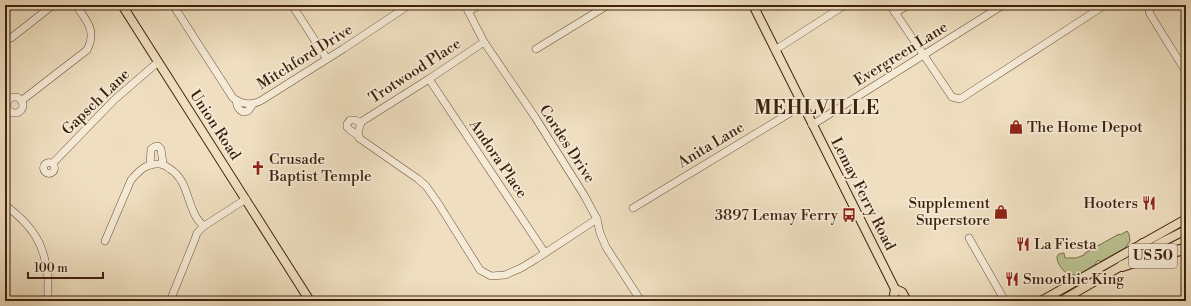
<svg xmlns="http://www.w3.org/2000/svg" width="1191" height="306" font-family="'Libre Bodoni',serif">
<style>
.green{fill:#bbc191;stroke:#7c714f}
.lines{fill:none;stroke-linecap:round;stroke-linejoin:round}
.minor-casing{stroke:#6a503a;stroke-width:8}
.major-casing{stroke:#3e210d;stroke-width:10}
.highway-casing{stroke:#3e210d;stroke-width:12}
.minor{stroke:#f5ead6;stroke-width:7}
.major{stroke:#efdfc0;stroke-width:8}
.highway{stroke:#efdfc0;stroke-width:10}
.labels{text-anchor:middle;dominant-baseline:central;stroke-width:3.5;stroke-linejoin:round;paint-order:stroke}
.shield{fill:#f5ead6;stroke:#755d49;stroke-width:1}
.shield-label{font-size:14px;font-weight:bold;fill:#3e210d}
.street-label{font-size:15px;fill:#3e210d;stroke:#f5ead6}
.poi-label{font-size:15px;fill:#3e210d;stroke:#f5ead6;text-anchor:start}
.district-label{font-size:19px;font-weight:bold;letter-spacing:1px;fill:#3e210d;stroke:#f5ead6}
</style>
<rect width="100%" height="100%" fill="#efdfc0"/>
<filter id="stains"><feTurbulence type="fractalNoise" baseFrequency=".005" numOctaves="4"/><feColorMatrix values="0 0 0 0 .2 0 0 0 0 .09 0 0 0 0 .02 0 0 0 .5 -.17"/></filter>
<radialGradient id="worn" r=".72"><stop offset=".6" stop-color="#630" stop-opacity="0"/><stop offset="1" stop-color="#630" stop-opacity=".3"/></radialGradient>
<path class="green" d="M1127 231 1129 234 1130 241 1125 248 1100 262 1099 260 1096 262V264C1085 270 1074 282 1063 270 1059 265 1057 262 1057 256L1059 254 1064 253 1065 258H1076L1084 255 1085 253 1119 234 1120 235Z"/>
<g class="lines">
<defs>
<g id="minor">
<path d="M173 5 233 98C243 105 252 106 262 100L343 49 409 5"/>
<polyline points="292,5 327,59"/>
<polyline points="465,5 484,42 535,117 584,195 597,219 600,233 606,247 641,301"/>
<polyline points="890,5 952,97 960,99 1105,5"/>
<polyline points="1152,5 1149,10 1150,14 1186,72"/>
<polyline points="469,11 480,5"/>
<polyline points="895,13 908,5"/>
<polyline points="5,40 11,38 53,5"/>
<polyline points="484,42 429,79 361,122 358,133 359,138 418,179 426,186 438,203 480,270 491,276 505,275 521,268 536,259 597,219"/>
<polyline points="536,49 608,5"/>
<polyline points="775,50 845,5"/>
<polyline points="429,79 545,253"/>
<circle cx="15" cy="105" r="8"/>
<path d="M236 100C237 107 238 109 243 112L248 111 253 104"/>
<path d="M21 101 87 50C97 30 87 22 76 5"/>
<polyline points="812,125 1003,5"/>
<polyline points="359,136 350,130 347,127 347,124 350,120 355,120 361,123"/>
<circle cx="49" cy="168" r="5.5"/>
<polyline points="53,163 114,100 158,62"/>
<polyline points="150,165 151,149 154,147 158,146 161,149 163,164"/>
<path d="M5 205C33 226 45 244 48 279 48 287 47 294 49 301"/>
<polyline points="633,208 803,105"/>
<polyline points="969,238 1005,301"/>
<path d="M105 241 131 180C139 171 146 163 159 164 164 164 167 167 170 169 191 182 186 212 204 226"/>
<polyline points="170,301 195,239 197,233 204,226 246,199"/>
</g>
<g id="major">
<polyline points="122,5 310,301"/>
<polyline points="753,5 895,289 902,292 907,301"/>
<polyline points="893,301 895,289"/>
<polyline points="1041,301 1186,219"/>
<polyline points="1061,301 1164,241 1186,230"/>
</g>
<g id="highway">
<polyline points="1143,244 1148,250 1156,255"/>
<polyline points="1122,266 1156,255 1186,249"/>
</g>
</defs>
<use href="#minor" class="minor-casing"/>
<use href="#major" class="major-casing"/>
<use href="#highway" class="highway-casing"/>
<use href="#minor" class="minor"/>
<use href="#major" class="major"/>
<use href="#highway" class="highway"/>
</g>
<defs>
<symbol id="shop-bare" viewBox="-9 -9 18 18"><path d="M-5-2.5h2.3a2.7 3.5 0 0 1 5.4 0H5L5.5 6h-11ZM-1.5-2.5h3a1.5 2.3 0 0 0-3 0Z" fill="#8f2418" stroke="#f5ead6" stroke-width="2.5" paint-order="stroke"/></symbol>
<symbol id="church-bare" viewBox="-9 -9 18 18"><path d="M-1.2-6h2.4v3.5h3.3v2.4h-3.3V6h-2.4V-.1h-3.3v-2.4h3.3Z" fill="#8f2418" stroke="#f5ead6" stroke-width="2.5" paint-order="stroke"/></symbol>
<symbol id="restaurant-bare" viewBox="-9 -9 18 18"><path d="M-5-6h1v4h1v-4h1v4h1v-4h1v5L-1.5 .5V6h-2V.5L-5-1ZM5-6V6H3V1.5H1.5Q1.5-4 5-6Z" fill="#8f2418" stroke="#f5ead6" stroke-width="2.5" paint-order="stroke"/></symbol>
<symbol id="bus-bare" viewBox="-9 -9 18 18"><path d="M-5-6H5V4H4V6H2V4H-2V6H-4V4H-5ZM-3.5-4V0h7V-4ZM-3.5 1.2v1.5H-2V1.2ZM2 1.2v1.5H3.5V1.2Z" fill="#8f2418" stroke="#f5ead6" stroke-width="2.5" paint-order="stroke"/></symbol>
</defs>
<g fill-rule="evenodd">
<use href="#shop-bare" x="1006" y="117" width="20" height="20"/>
<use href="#church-bare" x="248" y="158" width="20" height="20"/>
<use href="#restaurant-bare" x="1139" y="193" width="20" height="20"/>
<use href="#shop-bare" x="991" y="202" width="20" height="20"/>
<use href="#bus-bare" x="839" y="205" width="20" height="20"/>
<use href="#restaurant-bare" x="1013" y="234" width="20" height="20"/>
<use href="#restaurant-bare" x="1002" y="269" width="20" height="20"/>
</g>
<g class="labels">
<rect class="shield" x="1129" y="244" width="48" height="24" rx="3"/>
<g class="shield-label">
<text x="1153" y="256">US 50</text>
</g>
<g class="street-label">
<text transform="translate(901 54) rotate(-32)">Evergreen Lane</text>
<text transform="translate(305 57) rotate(-32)">Mitchford Drive</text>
<text transform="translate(415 71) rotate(-33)">Trotwood Place</text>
<text transform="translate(96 102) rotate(-44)">Gapsch Lane</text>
<text transform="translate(215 125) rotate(57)">Union Road</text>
<text transform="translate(567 144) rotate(57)">Cordes Drive</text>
<text transform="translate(711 145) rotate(-31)">Anita Lane</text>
<text transform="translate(498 159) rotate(56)">Andora Place</text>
<text transform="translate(863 194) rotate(63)">Lemay Ferry Road</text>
</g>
<g class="poi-label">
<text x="1027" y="127">The Home Depot</text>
<text x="269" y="159">Crusade<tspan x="269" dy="17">Baptist Temple</tspan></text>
<text x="990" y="203" text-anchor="end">Supplement<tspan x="990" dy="17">Superstore</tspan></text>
<text x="1138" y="203" text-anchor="end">Hooters</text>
<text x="838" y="215" text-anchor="end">3897 Lemay Ferry</text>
<text x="1034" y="244">La Fiesta</text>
<text x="1023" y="279">Smoothie King</text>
</g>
<g class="district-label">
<text x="817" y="108">MEHLVILLE</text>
</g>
</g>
<rect width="1191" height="306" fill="none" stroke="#efdfc0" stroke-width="20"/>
<rect x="6" y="6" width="1179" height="294" fill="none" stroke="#3e210d" stroke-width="2"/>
<rect x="10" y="10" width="1171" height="286" fill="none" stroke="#3e210d"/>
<path d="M28 272v6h75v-6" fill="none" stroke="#3e210d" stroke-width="2"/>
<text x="34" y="272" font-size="12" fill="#3e210d" stroke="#f5ead6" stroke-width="3" paint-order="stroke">100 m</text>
<rect width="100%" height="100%" filter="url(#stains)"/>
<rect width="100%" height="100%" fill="url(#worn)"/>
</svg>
